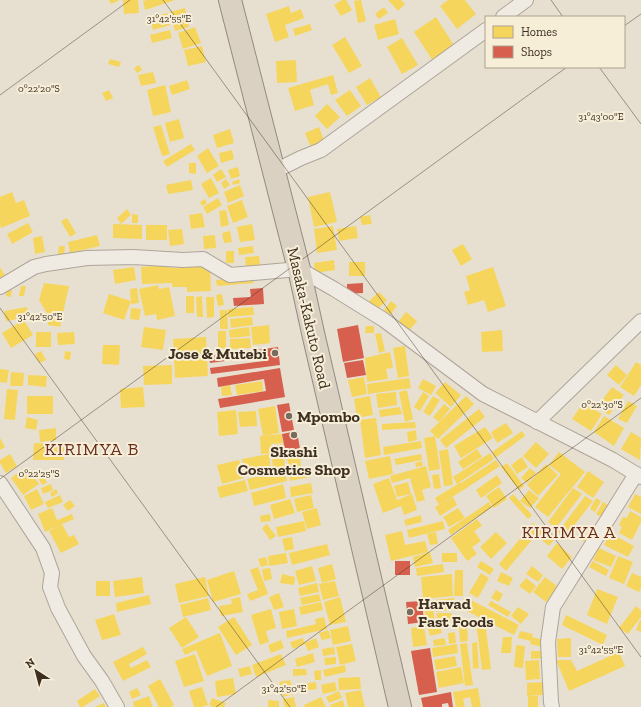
<svg xmlns="http://www.w3.org/2000/svg" width="641" height="707" font-family="'Zilla Slab',serif">
<style>
.homes{fill:#f6d55c}
.shops{fill:#d6604d}
.lines{fill:none;stroke-linecap:round;stroke-linejoin:round}
.street-casing{stroke:#ada599;stroke-width:16}
.highway-casing{stroke:#928b80;stroke-width:24}
.street{stroke:#efebe3;stroke-width:14}
.highway{stroke:#dad1c2;stroke-width:22}
.ticks{fill:none;stroke:#3d2e20;stroke-width:1;stroke-opacity:0.45}
.poi-dot{fill:#786c5e;stroke:#f7eed8;stroke-width:1.5}
.labels{text-anchor:middle;dominant-baseline:central;stroke-width:4;stroke-linejoin:round;paint-order:stroke}
.street-label{font-size:16px;fill:#3d2e20;stroke:#f7eed8}
.poi-label{font-size:16px;font-weight:bold;fill:#3d2e20;stroke:#f7eed8;text-anchor:start}
.quarter-label{font-size:18px;letter-spacing:1px;fill:#6b2e1e;stroke:#f7eed8}
.ticks-label{font-size:10px;text-anchor:middle;fill:#3d2e20;stroke:#f7eed8;stroke-width:4;stroke-linejoin:round;paint-order:stroke}
</style>
<rect width="100%" height="100%" fill="#e7e0d1"/>
<g class="homes">
<polygon points="109,0 118,0 118,1 111,4"/>
<polygon points="123,0 138,0 139,13 124,14"/>
<polygon points="147,0 175,0 145,10 143,1"/>
<polygon points="342,0 346,0 352,10 341,16 334,5"/>
<polygon points="359,0 361,0 366,21 358,23 354,1"/>
<polygon points="388,0 401,0 405,4 398,11"/>
<polygon points="448,0 465,0 476,14 457,29 440,6"/>
<polygon points="289,6 291,13 301,9 304,18 285,25 289,37 275,42 266,14"/>
<polygon points="384,7 388,13 379,19 375,14"/>
<polygon points="185,8 189,27 175,31 170,12"/>
<polygon points="167,13 170,25 153,30 150,18"/>
<polygon points="436,17 455,47 433,61 414,32"/>
<polygon points="395,19 399,34 378,40 374,25"/>
<polygon points="310,24 312,30 295,36 293,29"/>
<polygon points="195,27 201,43 183,49 178,33"/>
<polygon points="170,30 172,38 152,43 150,35"/>
<polygon points="345,37 362,66 349,73 332,45"/>
<polygon points="402,38 418,65 402,74 387,47"/>
<polygon points="202,46 206,62 188,66 184,50"/>
<polygon points="110,59 121,62 119,67 108,64"/>
<polygon points="296,60 297,82 277,83 276,61"/>
<polygon points="139,65 142,70 137,73 134,68"/>
<polygon points="153,72 156,83 141,86 138,75"/>
<polygon points="333,75 338,93 331,95 328,84 310,90 314,105 295,111 288,88"/>
<polygon points="370,78 381,97 367,105 356,87"/>
<polygon points="187,80 190,89 172,95 169,86"/>
<polygon points="165,85 171,112 153,116 147,90"/>
<polygon points="109,90 113,98 106,101 102,93"/>
<polygon points="350,90 361,106 347,116 335,100"/>
<polygon points="327,104 340,117 327,129 315,116"/>
<polygon points="179,119 184,138 170,142 165,123"/>
<polygon points="161,125 170,154 162,156 153,127"/>
<polygon points="319,127 325,143 311,148 305,133"/>
<polygon points="230,129 234,143 217,148 213,135"/>
<polygon points="191,144 195,150 167,167 163,161"/>
<polygon points="208,148 219,166 207,173 197,156"/>
<polygon points="232,150 234,159 221,163 219,153"/>
<polygon points="189,163 196,163 196,174 189,173"/>
<polygon points="238,167 240,176 231,179 228,170"/>
<polygon points="221,169 226,177 217,182 213,175"/>
<polygon points="211,178 219,193 209,198 201,184"/>
<polygon points="226,179 230,185 224,189 221,183"/>
<polygon points="239,179 240,183 233,185 232,182"/>
<polygon points="191,180 193,190 168,194 166,185"/>
<polygon points="240,185 244,196 228,203 224,192"/>
<polygon points="12,192 16,203 24,200 30,216 1,228 0,224 0,197"/>
<polygon points="330,192 337,222 314,227 308,197"/>
<polygon points="218,198 222,205 207,214 203,207"/>
<polygon points="205,199 207,203 202,206 200,202"/>
<polygon points="242,200 248,217 233,223 227,206"/>
<polygon points="127,209 131,215 121,224 117,218"/>
<polygon points="226,210 229,225 221,227 219,211"/>
<polygon points="202,213 205,227 191,229 189,215"/>
<polygon points="132,214 138,215 138,223 132,223"/>
<polygon points="370,215 372,224 362,225 360,217"/>
<polygon points="67,218 76,233 70,237 61,221"/>
<polygon points="28,223 33,232 12,244 7,234"/>
<polygon points="113,224 142,225 142,239 113,238"/>
<polygon points="252,224 255,240 240,242 237,227"/>
<rect x="146" y="225" width="21" height="15"/>
<polygon points="333,226 337,250 317,253 314,229"/>
<polygon points="356,226 358,238 339,241 337,229"/>
<polygon points="182,229 184,244 170,246 168,230"/>
<polygon points="230,231 232,242 224,243 222,233"/>
<polygon points="97,235 100,246 70,253 68,242"/>
<polygon points="215,235 216,248 204,249 203,236"/>
<polygon points="42,236 45,252 35,254 33,238"/>
<polygon points="463,244 472,259 461,266 452,250"/>
<polygon points="59,246 65,246 64,255 58,254"/>
<polygon points="253,246 254,253 239,255 238,248"/>
<rect x="226" y="251" width="8" height="12"/>
<polygon points="259,256 260,265 246,267 245,257"/>
<polygon points="334,260 335,270 315,273 314,263"/>
<rect x="349" y="262" width="16" height="14"/>
<polygon points="171,265 171,268 210,266 211,291 187,292 187,287 172,287 172,283 142,284 141,267"/>
<polygon points="0,267 6,277 0,280"/>
<polygon points="134,267 136,280 115,284 113,270"/>
<polygon points="493,267 506,306 488,312 484,300 468,305 464,292 470,290 466,276"/>
<polygon points="253,277 254,283 217,286 216,280"/>
<polygon points="44,283 69,286 60,327 48,325 48,315 39,300"/>
<polygon points="158,285 159,289 169,287 175,316 157,320 156,314 145,316 139,289"/>
<polygon points="21,286 26,286 24,296 19,296"/>
<polygon points="137,288 139,303 131,304 130,289"/>
<polygon points="7,289 12,290 11,297 6,296"/>
<polygon points="379,292 387,300 377,310 368,302"/>
<polygon points="109,294 131,301 124,320 103,313"/>
<polygon points="222,294 224,305 218,306 216,295"/>
<rect x="186" y="296" width="8" height="17"/>
<polygon points="202,296 203,317 197,317 196,297"/>
<polygon points="206,297 214,297 214,317 207,318"/>
<polygon points="391,301 397,306 390,315 384,310"/>
<polygon points="27,307 29,317 6,321 4,311"/>
<polygon points="253,307 254,315 228,317 228,309"/>
<polygon points="131,308 141,309 139,320 130,319"/>
<polygon points="220,310 227,310 228,329 220,329"/>
<polygon points="406,312 417,321 409,331 398,322"/>
<polygon points="252,317 253,325 231,328 230,319"/>
<polygon points="24,320 33,335 11,348 2,333"/>
<polygon points="269,325 270,343 253,345 251,327"/>
<polygon points="366,326 374,326 374,333 365,333"/>
<polygon points="144,327 166,330 163,350 141,347"/>
<polygon points="249,327 250,336 230,338 229,330"/>
<polygon points="502,330 503,351 482,352 481,332"/>
<rect x="218" y="331" width="8" height="17"/>
<rect x="36" y="332" width="15" height="15"/>
<polygon points="74,332 75,344 58,345 57,333"/>
<polygon points="381,333 385,351 379,353 375,334"/>
<polygon points="206,337 208,376 175,378 173,339"/>
<polygon points="250,338 251,348 230,349 230,339"/>
<polygon points="103,345 120,345 119,365 102,364"/>
<polygon points="405,346 409,376 398,378 393,348"/>
<polygon points="41,351 46,360 39,363 35,354"/>
<polygon points="65,351 71,352 70,360 64,359"/>
<polygon points="390,352 393,368 386,369 388,379 367,382 365,358"/>
<polygon points="636,362 641,365 641,385 634,396 620,387"/>
<polygon points="172,365 172,384 144,385 143,366"/>
<polygon points="616,365 627,375 619,385 607,375"/>
<polygon points="0,369 9,370 7,383 0,382"/>
<polygon points="11,372 24,373 23,386 10,386"/>
<polygon points="28,375 47,376 46,387 28,385"/>
<polygon points="364,377 367,394 352,397 348,380"/>
<polygon points="409,378 411,388 368,394 367,384"/>
<polygon points="423,379 436,386 431,395 418,388"/>
<polygon points="262,381 263,391 237,395 235,385"/>
<polygon points="445,382 461,395 451,407 435,393"/>
<polygon points="230,385 232,395 222,396 221,387"/>
<polygon points="143,387 145,407 121,408 120,389"/>
<polygon points="612,387 624,395 609,415 597,407"/>
<polygon points="7,389 18,390 15,420 4,419"/>
<polygon points="407,390 413,419 405,422 399,392"/>
<polygon points="396,392 397,405 378,408 376,394"/>
<polygon points="423,392 429,396 420,411 414,407"/>
<rect x="27" y="396" width="26" height="18"/>
<polygon points="370,396 373,415 357,418 354,399"/>
<polygon points="433,396 440,400 430,416 423,412"/>
<polygon points="466,396 474,404 438,439 430,431"/>
<polygon points="628,401 637,406 627,423 618,419"/>
<polygon points="583,403 602,414 591,431 572,419"/>
<polygon points="444,404 450,409 439,422 433,417"/>
<polygon points="275,406 279,433 263,436 258,409"/>
<polygon points="400,407 402,414 380,417 379,410"/>
<polygon points="479,409 485,417 446,448 440,440"/>
<polygon points="236,410 238,434 219,436 217,412"/>
<polygon points="256,411 257,426 240,427 238,412"/>
<polygon points="604,416 624,428 614,446 594,432"/>
<polygon points="27,417 38,420 36,430 25,428"/>
<polygon points="376,418 381,455 365,458 360,420"/>
<polygon points="415,422 416,428 382,430 382,424"/>
<polygon points="506,423 513,433 497,443 491,432"/>
<polygon points="485,427 493,438 461,458 454,446"/>
<polygon points="56,428 56,440 40,442 39,430"/>
<polygon points="416,430 417,440 408,442 407,432"/>
<polygon points="522,431 525,436 495,458 492,452"/>
<polygon points="631,432 641,438 640,460 621,449"/>
<polygon points="282,434 283,443 271,444 272,453 261,454 260,436"/>
<polygon points="435,436 440,469 429,471 424,438"/>
<polygon points="0,438 5,447 0,450"/>
<polygon points="421,441 422,448 384,455 383,447"/>
<polygon points="536,442 549,454 536,468 523,456"/>
<polygon points="34,443 64,444 64,460 33,460"/>
<polygon points="282,444 283,452 273,453 272,446"/>
<polygon points="448,449 453,485 444,486 439,451"/>
<polygon points="477,449 482,457 463,469 458,462"/>
<polygon points="299,450 301,466 289,468 286,452"/>
<polygon points="559,452 585,472 548,517 535,507 561,474 549,465"/>
<polygon points="490,453 494,459 457,484 453,477"/>
<polygon points="10,454 17,466 6,473 0,463 0,460"/>
<polygon points="269,454 271,470 245,475 242,459"/>
<polygon points="284,454 285,468 273,469 272,455"/>
<polygon points="421,454 422,460 396,465 394,459"/>
<polygon points="390,456 393,474 369,479 365,461"/>
<polygon points="522,457 528,467 517,474 511,465"/>
<polygon points="239,460 244,478 222,484 217,465"/>
<polygon points="496,460 500,466 465,489 439,505 435,498 461,482 461,483"/>
<polygon points="422,461 423,466 416,467 415,463"/>
<polygon points="507,463 524,486 519,490 501,467"/>
<polygon points="546,464 558,475 538,496 527,485"/>
<polygon points="426,466 431,487 422,490 425,500 417,502 410,478 392,483 390,476"/>
<polygon points="26,467 39,484 23,495 11,478"/>
<polygon points="308,467 310,477 290,481 288,470"/>
<polygon points="530,468 536,473 527,483 521,478"/>
<polygon points="285,471 287,481 250,490 247,479"/>
<polygon points="588,471 604,482 593,498 577,487"/>
<polygon points="439,474 441,488 434,489 432,475"/>
<polygon points="497,475 502,483 481,498 476,490"/>
<polygon points="44,476 47,483 42,485 38,478"/>
<polygon points="389,478 397,500 412,494 417,510 404,515 401,506 383,513 373,484"/>
<polygon points="245,480 248,491 220,498 217,487"/>
<polygon points="408,482 411,494 397,497 394,486"/>
<polygon points="311,483 313,493 291,497 290,487"/>
<polygon points="51,484 53,490 43,494 41,488"/>
<polygon points="283,484 286,498 254,506 251,493"/>
<polygon points="499,487 507,499 494,508 486,496"/>
<polygon points="573,488 582,494 556,528 548,522"/>
<polygon points="37,489 44,504 31,510 24,496"/>
<polygon points="56,489 58,493 52,497 50,493"/>
<polygon points="529,490 539,498 530,508 520,501"/>
<polygon points="513,494 532,515 528,519 509,498"/>
<polygon points="635,494 641,497 641,514 628,507"/>
<polygon points="60,495 63,502 48,508 45,502"/>
<polygon points="311,495 314,508 297,512 294,499"/>
<polygon points="585,496 593,501 565,537 558,532"/>
<polygon points="453,497 457,505 440,516 435,507"/>
<polygon points="596,498 601,501 595,512 590,509"/>
<polygon points="290,499 295,513 274,519 270,505"/>
<polygon points="70,500 75,506 68,511 63,505"/>
<polygon points="489,502 492,507 451,535 448,530"/>
<polygon points="603,502 610,506 603,518 596,514"/>
<polygon points="52,508 57,520 72,514 74,519 62,524 69,537 74,535 79,544 61,553 49,531 60,525 45,532 38,514"/>
<polygon points="317,508 321,525 307,529 302,512"/>
<polygon points="458,508 465,518 449,527 443,517"/>
<polygon points="630,511 641,517 641,522 632,540 619,533 622,527 619,525 623,517 627,518"/>
<polygon points="270,514 271,521 261,522 260,516"/>
<polygon points="421,515 422,522 406,526 404,520"/>
<polygon points="477,519 482,526 474,531 481,541 472,547 477,554 467,561 451,538"/>
<polygon points="304,521 306,531 278,537 276,527"/>
<polygon points="443,521 445,529 409,538 407,530"/>
<polygon points="533,523 554,540 549,546 536,535 506,571 499,564"/>
<polygon points="267,524 276,536 270,540 262,528"/>
<polygon points="402,531 405,545 425,541 428,552 391,561 385,535"/>
<polygon points="590,531 594,535 586,544 582,540"/>
<polygon points="436,532 438,544 430,545 427,534"/>
<polygon points="496,532 507,543 491,559 480,547"/>
<polygon points="610,533 634,546 628,557 604,545"/>
<polygon points="292,537 294,549 285,551 282,539"/>
<polygon points="557,543 572,557 562,569 547,556"/>
<polygon points="327,544 330,555 292,565 289,553"/>
<polygon points="599,548 616,556 611,567 593,560"/>
<polygon points="430,552 433,563 415,567 413,557"/>
<polygon points="286,553 288,563 269,566 268,556"/>
<rect x="442" y="553" width="15" height="9"/>
<polygon points="618,556 633,562 624,584 609,578"/>
<polygon points="266,557 268,565 261,567 258,559"/>
<polygon points="481,561 494,569 490,575 477,567"/>
<polygon points="593,561 609,570 606,576 589,567"/>
<polygon points="332,564 336,579 322,583 318,568"/>
<polygon points="443,564 444,572 417,576 416,568"/>
<polygon points="312,566 316,581 299,585 295,571"/>
<polygon points="532,566 543,575 538,582 526,574"/>
<polygon points="258,567 268,594 250,601 247,594 258,590 250,570"/>
<polygon points="270,568 272,579 264,581 262,569"/>
<polygon points="455,570 463,570 463,596 454,596"/>
<polygon points="234,571 241,594 213,602 207,580"/>
<polygon points="501,572 513,578 509,586 497,581"/>
<polygon points="481,573 489,578 478,598 469,593"/>
<polygon points="632,573 641,577 641,588 639,592 626,586"/>
<polygon points="282,574 295,577 294,585 280,583"/>
<polygon points="452,574 453,596 423,599 421,577"/>
<polygon points="142,577 144,593 115,597 113,581"/>
<polygon points="205,577 209,596 179,603 175,584"/>
<polygon points="545,577 558,587 546,602 533,592"/>
<polygon points="526,578 536,586 530,594 519,586"/>
<rect x="96" y="581" width="14" height="15"/>
<polygon points="335,581 339,596 323,600 319,584"/>
<polygon points="317,583 319,592 300,596 298,588"/>
<polygon points="597,589 618,597 607,624 587,615"/>
<polygon points="496,590 503,594 499,602 491,598"/>
<polygon points="279,593 284,607 274,610 269,597"/>
<polygon points="319,594 321,601 302,605 300,598"/>
<polygon points="149,595 151,604 117,612 116,603"/>
<polygon points="240,597 243,612 221,616 219,606 232,604 231,599"/>
<polygon points="340,597 346,622 330,625 324,602"/>
<polygon points="208,598 211,610 183,617 180,605"/>
<polygon points="454,598 455,609 436,612 434,600"/>
<polygon points="467,598 519,625 514,635 461,608"/>
<polygon points="432,601 435,622 426,623 424,602"/>
<polygon points="491,601 511,612 508,617 488,605"/>
<polygon points="321,602 323,610 301,615 299,607"/>
<polygon points="636,606 641,610 641,617 628,634 619,628"/>
<polygon points="518,607 529,614 521,624 511,616"/>
<polygon points="271,609 276,628 266,631 269,642 260,645 251,615"/>
<polygon points="294,609 297,626 282,629 279,612"/>
<polygon points="437,613 452,613 452,621 436,621"/>
<polygon points="114,614 121,635 102,640 95,620"/>
<polygon points="566,615 607,635 603,645 562,625"/>
<polygon points="186,617 199,637 182,648 169,628"/>
<polygon points="234,617 252,645 236,655 218,627"/>
<polygon points="324,617 327,629 287,638 286,631 316,624 315,619"/>
<polygon points="640,620 641,620 641,632 636,630"/>
<polygon points="485,621 491,669 482,670 476,622"/>
<polygon points="439,622 442,633 430,636 427,625"/>
<polygon points="467,625 468,641 460,642 459,626"/>
<polygon points="348,626 351,641 333,645 330,630"/>
<polygon points="424,626 427,645 413,647 411,628"/>
<polygon points="328,630 331,638 322,640 319,633"/>
<polygon points="520,631 533,634 532,637 544,640 542,647 530,644 531,641 518,638"/>
<polygon points="455,632 456,643 449,644 448,633"/>
<polygon points="220,633 232,666 207,676 196,650 185,655 182,649"/>
<polygon points="503,637 512,637 511,653 501,653"/>
<polygon points="303,638 304,643 316,638 319,647 308,651 305,644 293,649 290,642"/>
<polygon points="445,638 446,645 434,646 433,640"/>
<polygon points="571,638 571,657 558,657 557,639"/>
<polygon points="281,640 284,648 271,653 268,645"/>
<polygon points="477,642 479,668 473,669 472,643"/>
<polygon points="467,643 473,685 465,686 460,644"/>
<polygon points="352,644 356,661 340,665 336,647"/>
<polygon points="457,644 458,653 433,657 432,648"/>
<polygon points="516,645 525,646 523,668 514,667"/>
<polygon points="143,647 147,654 129,664 131,668 147,660 151,667 123,681 113,662"/>
<polygon points="334,647 335,654 323,656 322,649"/>
<polygon points="531,651 543,651 543,658 531,659"/>
<polygon points="619,652 625,666 569,691 556,660 571,660 577,671"/>
<polygon points="313,653 315,662 297,667 295,659"/>
<polygon points="195,654 204,681 184,687 175,661"/>
<polygon points="281,654 286,665 256,677 252,665"/>
<polygon points="455,656 457,666 436,670 434,660"/>
<polygon points="336,657 336,664 325,665 324,658"/>
<polygon points="539,660 540,679 526,680 525,661"/>
<polygon points="345,665 346,672 325,677 323,670"/>
<polygon points="250,666 252,674 240,677 238,669"/>
<polygon points="461,667 464,683 439,688 436,672"/>
<polygon points="293,669 306,669 307,675 293,676"/>
<polygon points="321,670 321,680 315,680 314,671"/>
<polygon points="360,677 361,689 339,690 338,678"/>
<polygon points="233,678 236,694 217,697 215,681"/>
<polygon points="160,679 174,705 171,707 159,707 148,686"/>
<polygon points="290,680 294,694 283,697 279,682"/>
<polygon points="316,682 317,689 303,691 302,684"/>
<polygon points="335,682 337,691 323,694 321,685"/>
<polygon points="543,682 543,695 527,696 527,683"/>
<polygon points="202,687 208,705 201,707 194,707 189,691"/>
<polygon points="137,688 141,695 132,699 129,692"/>
<polygon points="478,688 481,707 472,707 470,697 463,699 465,707 456,707 453,692"/>
<polygon points="95,689 100,696 83,707 80,707 77,701"/>
<polygon points="361,690 365,707 348,707 345,693"/>
<polygon points="339,691 342,698 329,703 326,697"/>
<polygon points="149,696 153,707 134,707 133,702"/>
<rect x="528" y="696" width="10" height="11"/>
<polygon points="294,697 296,707 284,707 283,699"/>
<polygon points="321,697 326,707 305,707 304,705"/>
<polygon points="212,698 226,703 224,707 213,707 209,705"/>
<polygon points="268,700 279,701 279,707 268,707"/>
<polygon points="343,700 345,707 331,707 330,705"/>
<polygon points="104,703 106,707 95,707"/>
</g>
<g class="shops">
<polygon points="363,283 363,293 347,294 347,284"/>
<polygon points="263,288 264,304 234,306 233,298 251,297 250,289"/>
<polygon points="358,325 364,358 343,362 337,329"/>
<polygon points="278,347 280,365 211,374 210,368 264,361 264,356 210,363 209,356"/>
<polygon points="363,360 366,375 347,378 344,363"/>
<polygon points="280,368 285,397 220,408 218,399 266,391 264,379 218,387 217,378"/>
<polygon points="289,403 294,430 282,432 277,405"/>
<polygon points="297,431 300,449 285,451 282,434"/>
<rect x="395" y="561" width="15" height="14"/>
<polygon points="422,601 424,622 408,624 406,602"/>
<polygon points="430,648 437,692 419,695 411,651"/>
<polygon points="451,692 453,707 449,707 448,703 442,704 442,707 423,707 421,698"/>
</g>
<g class="lines">
<defs>
<g id="street">
<polyline points="503,17 526,0"/>
<polyline points="273,172 301,158 321,150 486,30"/>
<polyline points="0,287 34,267 46,264 87,258 133,257 183,260 203,259 230,275 299,269 334,289 384,320 483,394 613,460 641,477"/>
<polyline points="537,422 641,321"/>
<polyline points="0,483 43,548 52,573 50,587 58,608 84,656 102,681 117,707"/>
<polyline points="552,707 551,702 548,642 553,607 636,474"/>
</g>
<polyline id="highway" points="230,0 299,269 313,333 400,707"/>
</defs>
<use href="#street" class="street-casing"/>
<use href="#highway" class="highway-casing"/>
<use href="#street" class="street"/>
<use href="#highway" class="highway"/>
</g>
<path class="ticks" d="M163 0 641 657M551 0 563 17M624 26 641 14M599 67 641 124M0 95 130 0M0 308 290 707M0 479 567 67M216 707 641 398"/>
<g class="poi-dot">
<circle cx="275" cy="353" r="4"/>
<circle cx="289" cy="416" r="4"/>
<circle cx="294" cy="435" r="4"/>
<circle cx="410" cy="612" r="4"/>
</g>
<g class="labels">
<g class="street-label">
<text transform="translate(309 318) rotate(77)">Masaka-Kakuto Road</text>
</g>
<g class="poi-label">
<text x="267" y="353" text-anchor="end">Jose &amp; Mutebi</text>
<text x="297" y="416">Mpombo</text>
<text x="294" y="451" text-anchor="middle">Skashi<tspan x="294" dy="18">Cosmetics Shop</tspan></text>
<text x="418" y="603">Harvad<tspan x="418" dy="18">Fast Foods</tspan></text>
</g>
<g class="quarter-label">
<text x="92" y="449">KIRIMYA B</text>
<text x="569" y="532">KIRIMYA A</text>
</g>
</g>
<g class="ticks-label">
<text x="169" y="22">31°42'55"E</text>
<text x="39" y="92">0°22'20"S</text>
<text x="601" y="120">31°43'00"E</text>
<text x="40" y="320">31°42'50"E</text>
<text x="602" y="408">0°22'30"S</text>
<text x="39" y="477">0°22'25"S</text>
<text x="601" y="653">31°42'55"E</text>
<text x="284" y="692">31°42'50"E</text>
</g>
<rect x="485" y="16" width="140" height="52" fill="#f7eed8" stroke="#ada18e"/>
<rect x="493" y="26" width="20" height="12" fill="#f6d55c" stroke="#ada18e"/>
<text x="521" y="36" font-size="12" fill="#3d2e20">Homes</text>
<rect x="493" y="46" width="20" height="12" fill="#d6604d" stroke="#ada18e"/>
<text x="521" y="56" font-size="12" fill="#3d2e20">Shops</text>
<g transform="translate(36 671) rotate(324)" stroke="#f7eed8" stroke-width="3" paint-order="stroke">
<path d="M0-3L7 15L0 10L-7 15Z" fill="#3d2e20"/>
<text y="-6" font-size="11" font-weight="bold" text-anchor="middle" fill="#3d2e20">N</text>
</g>
</svg>
